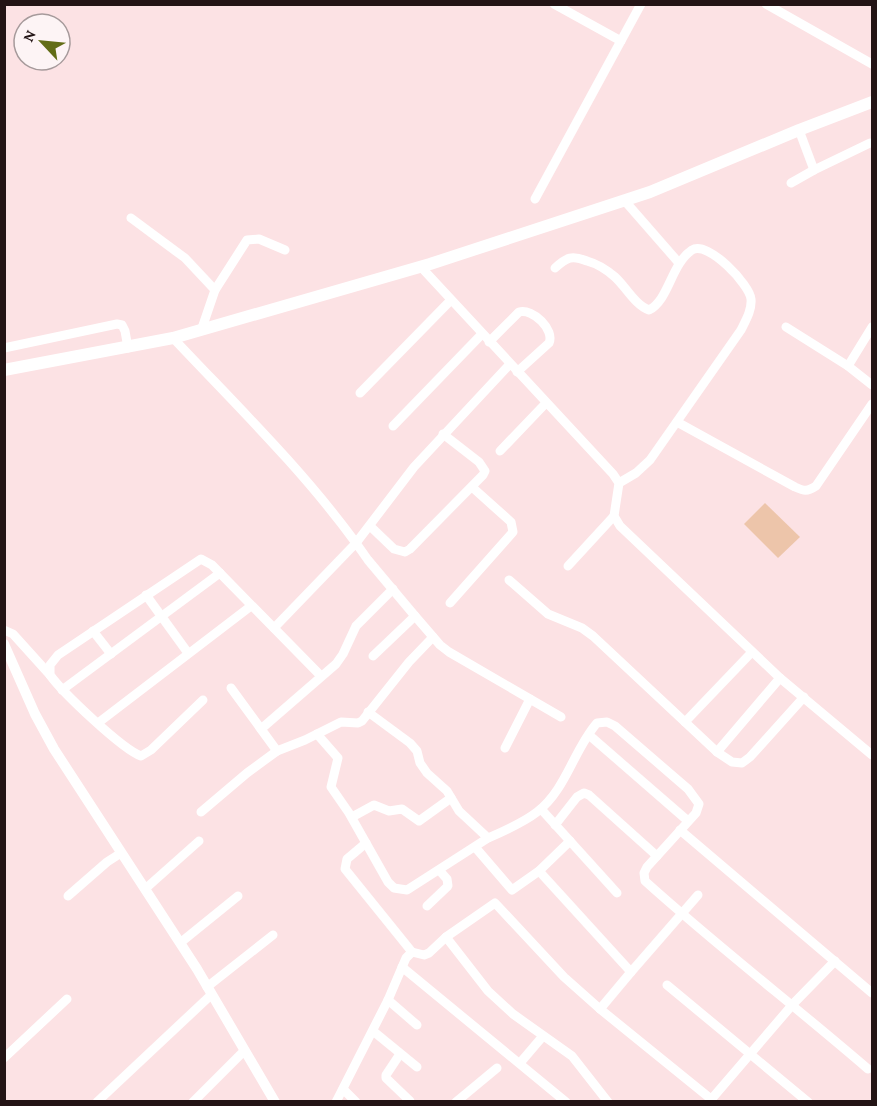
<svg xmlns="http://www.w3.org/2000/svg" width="877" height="1106" font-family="'Crimson Pro',serif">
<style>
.green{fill:#edc5aa}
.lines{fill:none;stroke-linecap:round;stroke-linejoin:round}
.minor{stroke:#fff;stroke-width:9}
.tertiary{stroke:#fff;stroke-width:10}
.secondary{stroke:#fff;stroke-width:12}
</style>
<rect width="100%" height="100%" fill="#fce2e4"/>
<polygon class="green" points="765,503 800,537 778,558 744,524"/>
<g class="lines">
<g class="minor">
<polyline points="554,4 621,41"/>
<polyline points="766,4 872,64"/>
<polyline points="799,130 814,170 870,143"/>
<polyline points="791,183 814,170"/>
<polyline points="535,199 641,4"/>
<polyline points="624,200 679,263"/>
<polyline points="131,218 185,258 215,290"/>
<polyline points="421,267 613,474 619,483 614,516 620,526 780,678 872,755"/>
<path d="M555 268C567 257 572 255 587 261 598 264 607 270 615 277 626 287 635 305 649 310 669 300 671 264 692 250 708 240 750 285 751 299 752 310 746 320 741 330L650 460 636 473 619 483"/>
<polyline points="786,327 848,366 872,385"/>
<polyline points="201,331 215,290 247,240 259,239 285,250"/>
<path d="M173 338C236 405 302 469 356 543L414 467 510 364"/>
<path d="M489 342 519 312C533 308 555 330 549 343L517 372"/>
<polyline points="4,348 117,324 122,325 125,331 128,348"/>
<polyline points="848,366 872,327"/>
<polyline points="360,393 451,300"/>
<path d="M677 422 795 487C804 491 807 492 816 486L872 404"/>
<polyline points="393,426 482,334"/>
<polyline points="500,451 546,403"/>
<polyline points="370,526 394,549 405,552 410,549 483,475 485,471 479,462 443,434"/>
<polyline points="568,566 614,516"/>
<polyline points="509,580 548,614 582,628 593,636 717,752 780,678"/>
<polyline points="146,595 188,653"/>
<polyline points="450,603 513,532 511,522 472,487"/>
<polyline points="415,616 440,645 449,652 561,717"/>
<polyline points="274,628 356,543 368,560 415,616 373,656"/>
<polyline points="4,630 13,634 50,675"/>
<polyline points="93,631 111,654"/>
<polyline points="231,688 277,751"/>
<polyline points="62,690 220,573"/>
<path d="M203 700 151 750 141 756C122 749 63 693 50 675V665L58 655 201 559 212 565 321 676"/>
<polyline points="685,722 752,652"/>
<polyline points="98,723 251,606"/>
<polyline points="261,729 336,664 343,654 356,626 393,589"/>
<polyline points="317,734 338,758 331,787 349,813 388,882 394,888 407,890 488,838 459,811 447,791 427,773 420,763 417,751 410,743 368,712"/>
<polyline points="589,735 688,821"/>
<polyline points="505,748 530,699"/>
<polyline points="717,752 732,762 742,763 750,757 804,697"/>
<polyline points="541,809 617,893"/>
<polyline points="201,812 247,773 277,751 305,740 341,722 358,723 362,721 409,662 433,637"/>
<polyline points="352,817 374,805 389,811 402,809 419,821 451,798"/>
<polyline points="555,825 577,797 584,793 589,795 657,856"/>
<polyline points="680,830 872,993"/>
<path d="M488 838C504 831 523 823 537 812 566 790 574 749 597 723L607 722 615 726 688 789 699 804 696 813 647 867 644 873 645 881C717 946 795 1006 868 1069"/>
<polyline points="366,843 347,859 345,869 412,952"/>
<polyline points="475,847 512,890 539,871 570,841"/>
<polyline points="539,871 631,972 698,895"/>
<polyline points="145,889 199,841"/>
<polyline points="68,896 107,862 121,853"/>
<polyline points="427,906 448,886 447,879 439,870"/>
<polyline points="446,937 488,991 513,1014 572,1056 608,1102"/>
<polyline points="180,943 238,896"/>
<polyline points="402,967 566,1102"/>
<polyline points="667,985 808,1102"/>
<polyline points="207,987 273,935"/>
<polyline points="388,1000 417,1025"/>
<polyline points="600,1009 631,972"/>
<polyline points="373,1031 417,1067"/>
<polyline points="400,1054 386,1075 386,1078 410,1101"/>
<polyline points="4,1058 67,999"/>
<polyline points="520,1063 543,1036"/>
<polyline points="343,1089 356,1102"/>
<polyline points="97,1102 211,995"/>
<polyline points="193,1102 244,1051"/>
<polyline points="336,1102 388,1000 406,958 412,952 424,955 429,953 446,937 495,903 564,977 600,1009 711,1099"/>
<polyline points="456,1102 497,1068"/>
<polyline points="709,1102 793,1004 835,961"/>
</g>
<polyline class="tertiary" points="4,644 35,714 54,749 197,969 275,1102"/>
<polyline class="secondary" points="4,370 173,338 430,264 650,192 799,130 872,102"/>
</g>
<rect width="877" height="1106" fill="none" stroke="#231415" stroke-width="12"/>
<g transform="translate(42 42) rotate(296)"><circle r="28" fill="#fdf4f5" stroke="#a69a9b" stroke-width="1.5"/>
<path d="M0-4.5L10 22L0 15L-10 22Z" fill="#626d16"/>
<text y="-9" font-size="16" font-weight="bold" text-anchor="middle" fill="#231415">N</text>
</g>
</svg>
